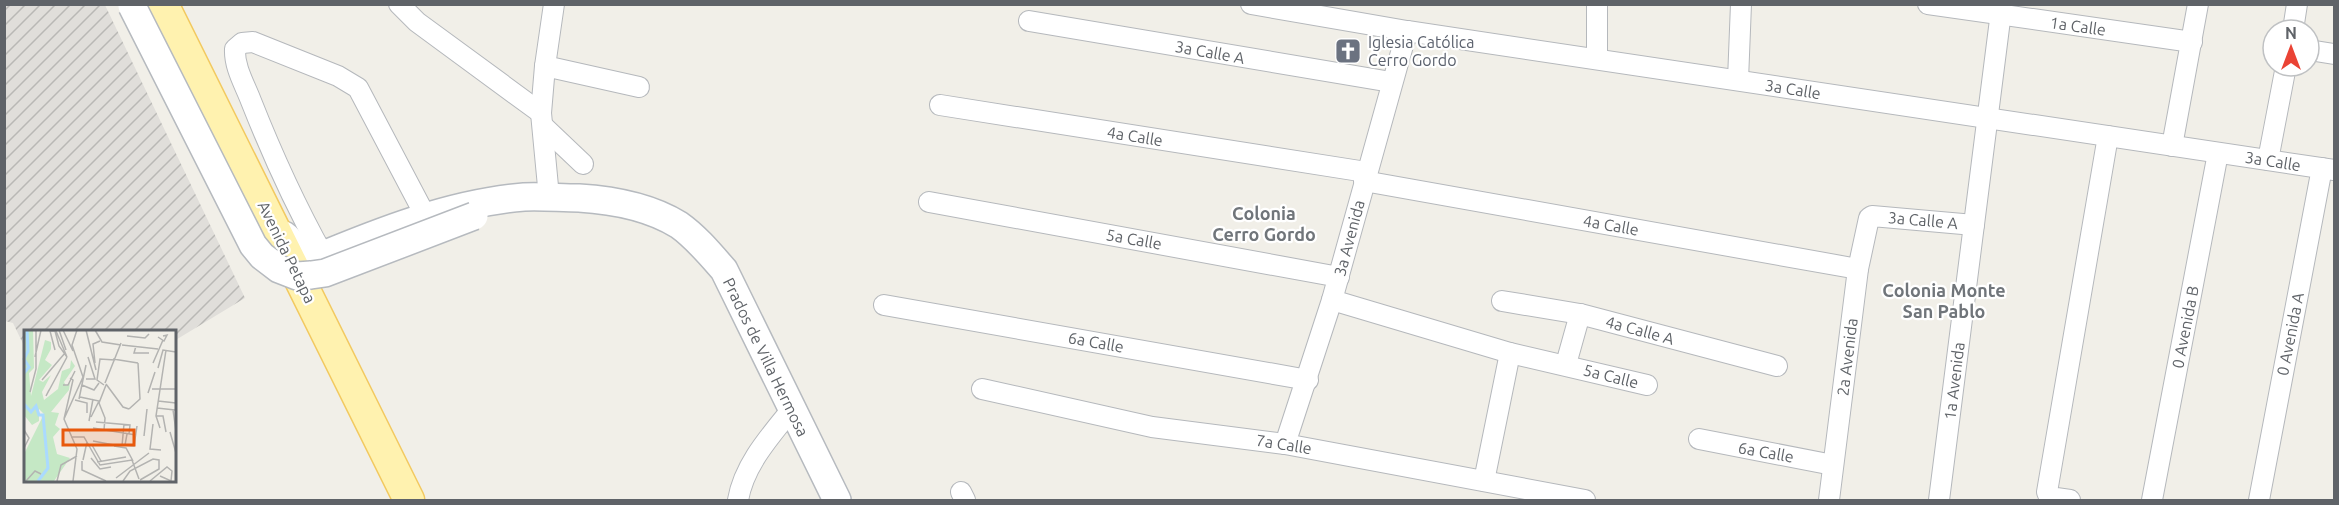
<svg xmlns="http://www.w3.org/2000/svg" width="2339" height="505" font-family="Ubuntu,sans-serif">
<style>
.industrial{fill:url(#industrial-furrows)}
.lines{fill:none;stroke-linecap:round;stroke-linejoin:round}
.minor-casing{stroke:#b5b8bc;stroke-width:22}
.secondary-casing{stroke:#b6babf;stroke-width:30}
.primary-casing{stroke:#f2c960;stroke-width:33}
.minor{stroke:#fff;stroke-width:20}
.secondary{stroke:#fff;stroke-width:27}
.primary{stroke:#fff2af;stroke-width:30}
.secondary-bridge-casing{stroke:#b6babf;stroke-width:30;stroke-linecap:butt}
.secondary-bridge{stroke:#fff;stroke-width:27}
.labels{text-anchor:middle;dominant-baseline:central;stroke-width:4.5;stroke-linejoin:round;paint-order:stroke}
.street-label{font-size:16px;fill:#5f6368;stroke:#fff}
.worship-label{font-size:16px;fill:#5b616d;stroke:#fff;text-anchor:start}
.neighbourhood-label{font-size:18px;font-weight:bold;fill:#70757a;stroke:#fff}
.inset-river{fill:none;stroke:#aadaff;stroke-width:3}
.inset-road{fill:none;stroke:#b3b3b1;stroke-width:1.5}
.view{fill:#e8590c;fill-opacity:0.15;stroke:#e8590c;stroke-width:3}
.inset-edge{fill:none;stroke:#5f6368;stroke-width:3}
</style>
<defs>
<pattern id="industrial-furrows" width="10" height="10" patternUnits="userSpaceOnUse" patternTransform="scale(1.5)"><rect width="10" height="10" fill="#e0deda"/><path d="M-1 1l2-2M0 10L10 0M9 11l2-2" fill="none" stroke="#b9b8b5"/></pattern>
</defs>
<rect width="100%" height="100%" fill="#f1efe8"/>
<polygon class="industrial" points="4,5 105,5 245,298 174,341 174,331 26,331 25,348 13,323 5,321"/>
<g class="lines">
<defs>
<g id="minor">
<polyline points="399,4 417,22 541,113"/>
<polyline points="1251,4 1407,31 2334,170"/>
<polyline points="1597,4 1597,59"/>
<polyline points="1928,4 2192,42"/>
<polyline points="1029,21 1391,82"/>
<polyline points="2293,30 2297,4"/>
<polyline points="2309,50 2334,54"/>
<polyline points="545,66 639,87"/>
<polyline points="1738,80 1741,4"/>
<polyline points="940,105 1366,172"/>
<polyline points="543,126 583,164"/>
<polyline points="2172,146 2198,4"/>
<polyline points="2268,160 2286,66"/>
<polyline points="1364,181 1858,269"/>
<polyline points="549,197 541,113 545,66 554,4"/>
<polyline points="929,202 1339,277"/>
<path d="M323 255C295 205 272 154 251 101 245 85 234 67 235 49L242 43 253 42 338 76 358 88 426 217"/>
<polyline points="1332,300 1510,353 1647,385"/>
<polyline points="1502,301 1580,314 1777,366"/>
<polyline points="884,305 1308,380"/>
<polyline points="1566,364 1580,314"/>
<polyline points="982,389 1152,427 1285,444 1585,500"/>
<polyline points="1699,439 1833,465"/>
<polyline points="1285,444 1332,300 1407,31"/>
<polyline points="1484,481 1510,353"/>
<polyline points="961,492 965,500"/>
<path d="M738 500C744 465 770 436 792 409"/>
<polyline points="1829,500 1858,269 1869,218 1872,216 1974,225"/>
<polyline points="1939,500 2002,4"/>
<polyline points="2070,500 2049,497 2047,492 2108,136"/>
<polyline points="2152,500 2218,153"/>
<polyline points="2259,500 2322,168"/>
</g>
<path id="secondary" d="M284 235C296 243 296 260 311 260 378 232 451 203 524 197 542 196 561 198 579 198 612 200 650 207 679 225 696 237 710 254 724 270L837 500"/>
<polyline id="primary" points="163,4 409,500"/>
</defs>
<use href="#minor" class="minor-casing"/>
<use href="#secondary" class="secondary-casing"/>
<use href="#primary" class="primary-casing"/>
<use href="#minor" class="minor"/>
<use href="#secondary" class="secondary"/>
<use href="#primary" class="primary"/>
<defs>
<polyline id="secondary-bridge" points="132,6 253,245 262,256 279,269 297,276 311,275 325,273 474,216"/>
</defs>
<use href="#secondary-bridge" class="secondary-bridge-casing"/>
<use href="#secondary-bridge" class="secondary-bridge"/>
</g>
<defs>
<symbol id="church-square" viewBox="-11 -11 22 22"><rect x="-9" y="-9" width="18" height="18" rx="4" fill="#6b7280" stroke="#fff"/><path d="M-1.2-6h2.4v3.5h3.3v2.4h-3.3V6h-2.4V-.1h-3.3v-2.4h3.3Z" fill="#fff"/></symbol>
</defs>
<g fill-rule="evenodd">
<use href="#church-square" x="1333" y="36" width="30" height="30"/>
</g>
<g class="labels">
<g class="street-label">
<text transform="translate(2078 26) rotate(8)">1a Calle</text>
<text transform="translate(1210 52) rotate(10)">3a Calle A</text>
<text transform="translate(1793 89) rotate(9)">3a Calle</text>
<text transform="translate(1135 136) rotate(9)">4a Calle</text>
<text transform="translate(2273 161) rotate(9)">3a Calle</text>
<text transform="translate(1923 220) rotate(5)">3a Calle A</text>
<text transform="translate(1611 225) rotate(10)">4a Calle</text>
<text transform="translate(1349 238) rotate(-75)">3a Avenida</text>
<text transform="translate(1134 239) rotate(10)">5a Calle</text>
<text transform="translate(287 252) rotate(64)">Avenida Petapa</text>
<text transform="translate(2185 327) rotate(-79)">0 Avenida B</text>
<text transform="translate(1640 330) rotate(15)">4a Calle A</text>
<text transform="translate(2290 334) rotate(-79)">0 Avenida A</text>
<text transform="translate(1096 342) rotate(10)">6a Calle</text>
<text transform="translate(766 357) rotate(64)">Prados de Villa Hermosa</text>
<text transform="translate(1847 357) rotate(-83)">2a Avenida</text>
<text transform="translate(1611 376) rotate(14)">5a Calle</text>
<text transform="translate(1954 381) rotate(-83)">1a Avenida</text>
<text transform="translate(1284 444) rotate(9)">7a Calle</text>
<text transform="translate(1766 452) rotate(10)">6a Calle</text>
</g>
<g class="worship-label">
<text x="1368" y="42">Iglesia Católica<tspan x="1368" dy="18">Cerro Gordo</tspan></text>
</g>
<g class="neighbourhood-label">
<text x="1264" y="213">Colonia<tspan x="1264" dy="21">Cerro Gordo</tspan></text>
<text x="1944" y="290">Colonia Monte<tspan x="1944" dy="21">San Pablo</tspan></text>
</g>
</g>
<g transform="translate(24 330)">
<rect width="152" height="152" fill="#f1efe8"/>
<path d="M0 0H9L10 38 5 43 7 66 21 10 27 12V19L21 30 28 35 15 50 19 52 27 45 18 62 20 70 34 59 38 41 46 38 47 30 51 36 40 52 42 56 46 52 45 60 27 82 35 83 31 95 36 99 29 107 33 124 46 128 30 151H0V124L20 84 15 79V91L8 95 0 85Z" fill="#c5e8c5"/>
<path class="inset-river" d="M0 43 5 37 0 29 4 21 3 0M0 74 7 82 12 76 15 85H19L24 138 14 151"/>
<path class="inset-road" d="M35 0 42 20M39 0 49 21M62 0 72 40M71 0 78 12 97 15M31 1 35 16 43 27 32 1M31 1H26L31 20M103 6 121 8 125 4M134 7 140 11 143 5 139 6M98 15 134 19M112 16 110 23H125M11 27 17 0M89 29 114 33M71 33 69 14 76 11M129 33 139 10M134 38 139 20 152 22M62 49H71L64 27M18 50 41 23M81 53 97 13M82 54 99 77 105 79M39 55H44L51 41M58 55 70 60 75 53M80 55 73 50 76 29 91 30M128 59H152M25 60 22 66 43 27M6 62 12 39V0M124 63 131 42M56 67 75 71 67 87M55 69 62 35M51 70 63 73V83M134 71 152 73M133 78 151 80M105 79 116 69 114 33M149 80 152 101M132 86H139L142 102M40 89 49 50 46 48M65 91 69 69M72 92 106 95 105 104M129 94 126 119 137 120M69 98 112 105M136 98 132 86 142 20M0 100 5 108 0 118M80 100 81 88 75 73 82 55M146 102 152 123M103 104 101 115 110 116 113 96M120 106 123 79M47 107H60L76 135 108 130 115 149M69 111 90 115M68 115 77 131M90 116 102 118 109 131M98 116 100 94M67 128 76 139 87 137M59 130 63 112M58 131V140L82 151M73 132 102 127M92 148 125 123M2 151 11 141 17 144M33 151 37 135 53 126M49 151 53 119 40 89 59 47 48 15 53 0M99 151 106 141 129 129 135 130V139L116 150M126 151 143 137 148 141 147 151 136 146"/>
<path class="view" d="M39 100H110V115H39Z"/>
<rect width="152" height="152" class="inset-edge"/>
</g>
<rect width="2339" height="505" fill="none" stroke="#5f6368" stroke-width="12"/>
<g transform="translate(2291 48)"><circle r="28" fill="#ffffff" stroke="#bfc1c3" stroke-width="1.5"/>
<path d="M0-4.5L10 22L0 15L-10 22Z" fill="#ea4335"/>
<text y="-9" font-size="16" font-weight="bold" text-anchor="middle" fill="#5f6368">N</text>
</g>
</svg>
